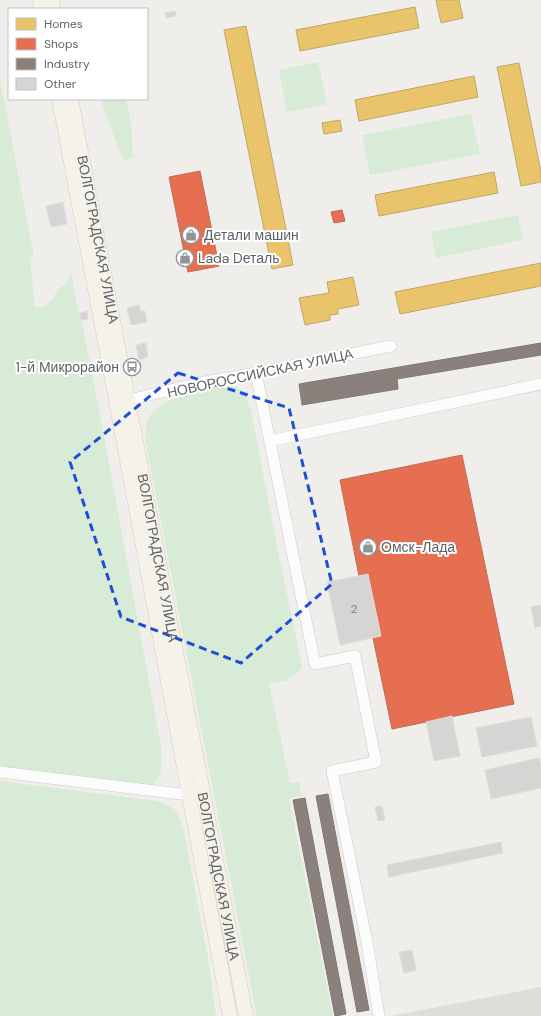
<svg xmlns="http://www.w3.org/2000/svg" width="541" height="1016" font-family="'DM Sans',sans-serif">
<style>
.industrial{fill:#dfddda}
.green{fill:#d8ebd6}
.homes{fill:#e9c46a;stroke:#c0a769}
.shops{fill:#e76f51;stroke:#be6b58}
.industry{fill:#8a817c;stroke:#7d7876}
.building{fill:#d6d5d3;stroke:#deddd9}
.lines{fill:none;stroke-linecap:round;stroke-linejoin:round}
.minor-casing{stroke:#cbcccc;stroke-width:12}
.major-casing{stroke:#d7ceb8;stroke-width:15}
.minor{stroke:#fdfcfc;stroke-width:11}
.major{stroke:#f4f2e9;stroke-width:14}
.marked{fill:none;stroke:#1d4ed8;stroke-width:3;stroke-dasharray:8 5;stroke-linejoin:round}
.labels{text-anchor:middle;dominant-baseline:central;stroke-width:4;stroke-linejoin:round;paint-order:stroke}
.number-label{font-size:12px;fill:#7e8184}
.poi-label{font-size:14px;fill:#5f6368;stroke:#fff;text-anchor:start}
.street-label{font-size:14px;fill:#5f6368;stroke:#fff}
</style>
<rect width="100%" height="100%" fill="#efeeea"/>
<polygon class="industrial" points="541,987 541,1016 391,1016"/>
<g class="green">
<polygon points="318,62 327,104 287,112 279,70"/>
<path d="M0 79 34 257 30 258 35 307 45 306 52 300 58 289 65 285 72 273 74 291 84 333 104 436 161 747C162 763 164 778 148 788L0 769Z"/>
<polygon points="102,99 126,99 131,123 133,157 125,161 118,148 103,106"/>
<polygon points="471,114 480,154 370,175 362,135"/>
<polygon points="518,215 523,240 436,258 431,232"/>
<path d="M226 385C244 387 245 394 251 410L277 547 302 666 301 670 286 681 269 683 290 783 299 782 302 796 289 798 333 1016H257L145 439C146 433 146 425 148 420 156 398 205 389 226 385Z"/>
<path d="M0 781 156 801C178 808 177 811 184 832L208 958 216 1016H0Z"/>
</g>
<g class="homes">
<polygon points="436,0 459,0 463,18 441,23"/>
<polygon points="415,7 419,28 300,51 296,30"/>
<polygon points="246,26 293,265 272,269 224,30"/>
<polygon points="519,63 541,172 541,182 521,186 497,67"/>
<polygon points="474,76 478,97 359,121 355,100"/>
<polygon points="340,120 342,131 324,134 322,123"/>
<polygon points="494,172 498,193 379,216 375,195"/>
<polygon points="541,263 541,286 400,314 395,292"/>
<polygon points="353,277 359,305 338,309 338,314 330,315 330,320 305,325 299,298 329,293 327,282"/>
</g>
<g class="shops">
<polygon points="200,171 219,266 188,272 169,177"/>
<polygon points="342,210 345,221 334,223 331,212"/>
<polygon points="462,455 514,704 392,729 373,638 381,636 368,574 359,576 340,480"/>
</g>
<g class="industry">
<polygon points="541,343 541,355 397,379 398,389 302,405 299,384"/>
<polygon points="328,794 369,1010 357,1012 316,796"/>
<polygon points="305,798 346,1014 335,1016 293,800"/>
</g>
<g class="building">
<polygon points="175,11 176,16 166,18 165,13"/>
<polygon points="63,202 67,224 51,227 46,206"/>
<polygon points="139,305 141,312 145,311 147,322 131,325 127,308"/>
<polygon points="87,311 88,319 81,320 80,313"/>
<polygon points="146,343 148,357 139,360 136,345"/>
<polygon points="368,574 381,636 340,645 327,582"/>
<polygon points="541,605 541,626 535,628 531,607"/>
<polygon points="452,716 460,756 434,761 426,722"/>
<polygon points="531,717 537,746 482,757 476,728"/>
<polygon points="539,758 541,766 541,788 491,799 485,770"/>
<polygon points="382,806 385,820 378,821 375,807"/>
<polygon points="501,842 503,853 389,877 387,865"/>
<polygon points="412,950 416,970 404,973 399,952"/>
</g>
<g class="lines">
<defs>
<g id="minor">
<polyline points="256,373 315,664 355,656 376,762 332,771 367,942 379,1016"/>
<polyline points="129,400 199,383 256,373 391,346"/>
<polyline points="270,441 541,384"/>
<polyline points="0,772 189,795 196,795"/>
</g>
<g id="major">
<polyline points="40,0 41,9"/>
<polyline points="52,0 54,9"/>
<polyline points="59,99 112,379 230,1016"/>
<path id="s1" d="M71 99C131 404 185 711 246 1016"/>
</g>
</defs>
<use href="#minor" class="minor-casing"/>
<use href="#major" class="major-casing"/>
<use href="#minor" class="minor"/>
<use href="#major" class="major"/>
</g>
<path class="marked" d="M178 373 289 408 332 584 241 663 121 617 70 462Z"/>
<defs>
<symbol id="shop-ring" viewBox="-11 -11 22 22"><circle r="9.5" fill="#fff" stroke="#919496" stroke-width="1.5"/><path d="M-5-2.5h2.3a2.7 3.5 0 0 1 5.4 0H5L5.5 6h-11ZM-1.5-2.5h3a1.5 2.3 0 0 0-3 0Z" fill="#919496"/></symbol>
<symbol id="bus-ring" viewBox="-11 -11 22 22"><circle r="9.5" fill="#fff" stroke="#919496" stroke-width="1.5"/><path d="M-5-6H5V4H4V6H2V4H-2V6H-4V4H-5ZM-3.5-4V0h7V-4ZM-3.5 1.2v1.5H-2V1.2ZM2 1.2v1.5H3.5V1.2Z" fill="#919496"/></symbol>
</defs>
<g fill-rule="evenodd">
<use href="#shop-ring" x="181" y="225" width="20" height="20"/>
<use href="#shop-ring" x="175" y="248" width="20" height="20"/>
<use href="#bus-ring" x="122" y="357" width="20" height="20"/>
<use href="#shop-ring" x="358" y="537" width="20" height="20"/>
</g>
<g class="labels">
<g class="number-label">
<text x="354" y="609">2</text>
</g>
<g class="poi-label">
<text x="204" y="235">Детали машин</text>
<text x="198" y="258">Lada Dеталь</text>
<text x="119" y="367" text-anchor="end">1-й Микрорайон</text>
<text x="381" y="547">Омск-Лада</text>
</g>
<g class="street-label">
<text stroke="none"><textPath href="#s1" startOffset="143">ВОЛГОГРАДСКАЯ УЛИЦА</textPath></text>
<text transform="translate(260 373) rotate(-12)">НОВОРОССИЙСКАЯ УЛИЦА</text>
<text stroke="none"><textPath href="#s1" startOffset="467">ВОЛГОГРАДСКАЯ УЛИЦА</textPath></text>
<text stroke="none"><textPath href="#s1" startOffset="791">ВОЛГОГРАДСКАЯ УЛИЦА</textPath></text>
</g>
</g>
<rect x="8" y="8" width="140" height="92" fill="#ffffff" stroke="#bfc1c3"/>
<rect x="16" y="18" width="20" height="12" fill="#e9c46a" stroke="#bfc1c3"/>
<text x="44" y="28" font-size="12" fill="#5f6368">Homes</text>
<rect x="16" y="38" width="20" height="12" fill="#e76f51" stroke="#bfc1c3"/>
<text x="44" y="48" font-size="12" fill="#5f6368">Shops</text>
<rect x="16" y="58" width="20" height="12" fill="#8a817c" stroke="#bfc1c3"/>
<text x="44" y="68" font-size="12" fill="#5f6368">Industry</text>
<rect x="16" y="78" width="20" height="12" fill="#d6d5d3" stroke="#bfc1c3"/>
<text x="44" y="88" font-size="12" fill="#5f6368">Other</text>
</svg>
